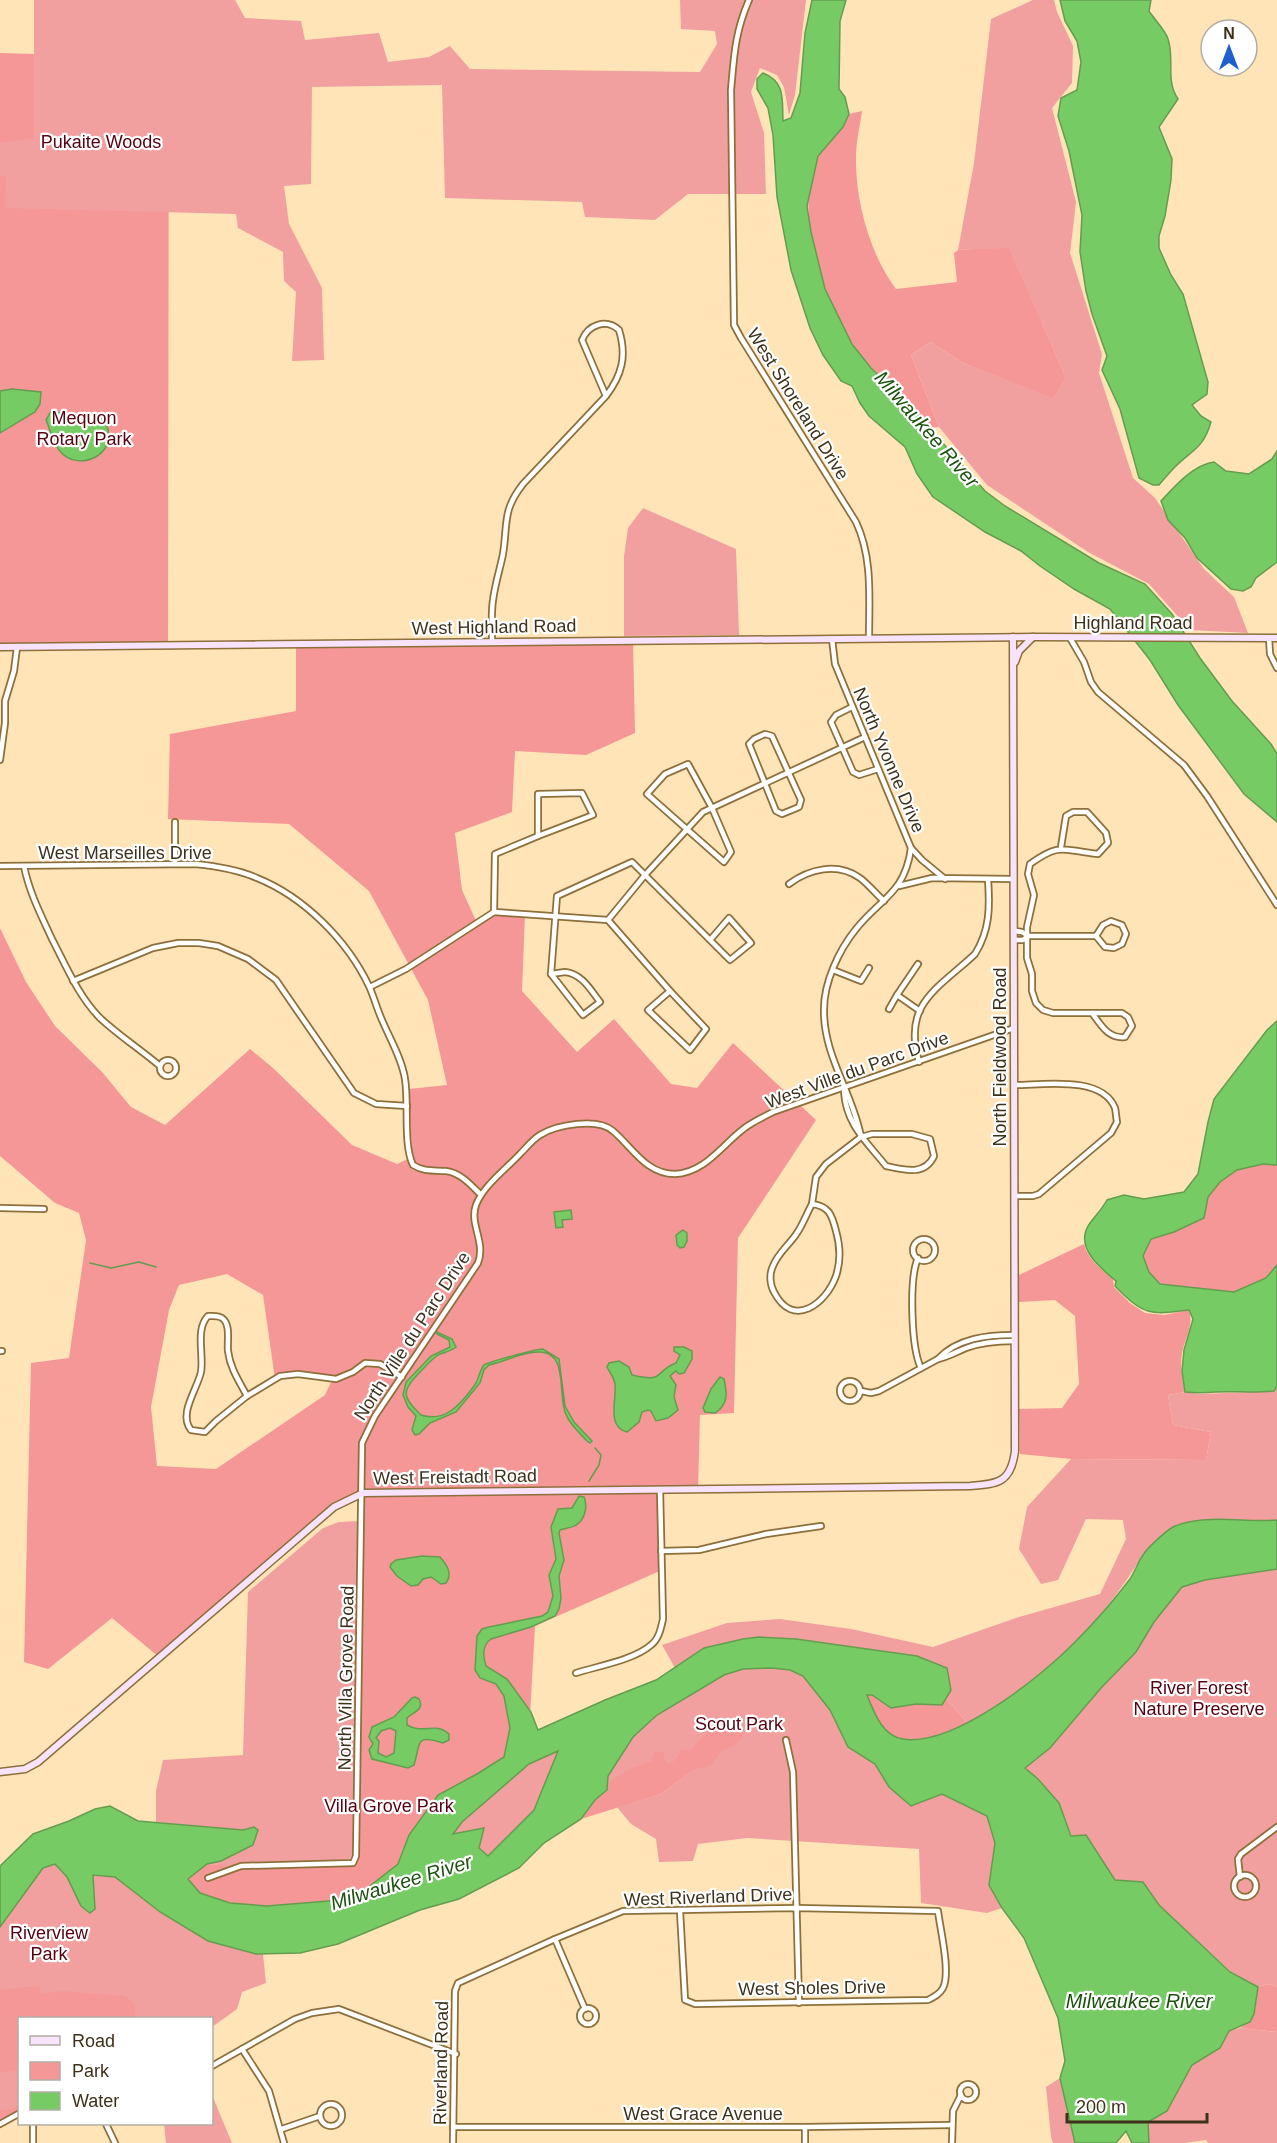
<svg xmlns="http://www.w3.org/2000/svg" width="1277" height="2143" font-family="Arial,sans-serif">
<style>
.green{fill:#f59797;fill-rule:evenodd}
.forest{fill:#f1a09f}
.water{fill:#76cb64;stroke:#659d4e;stroke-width:1.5;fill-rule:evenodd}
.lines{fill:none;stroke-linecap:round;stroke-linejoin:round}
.stream{stroke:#659d4e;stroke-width:1.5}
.street-casing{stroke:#8d6f3a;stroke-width:8}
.secondary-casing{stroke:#8d6f3a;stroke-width:9}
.street{stroke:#fff;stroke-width:4.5}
.secondary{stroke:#f8e3fc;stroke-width:6}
.labels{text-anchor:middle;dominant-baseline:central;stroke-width:4.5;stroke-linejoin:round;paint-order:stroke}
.park-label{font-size:18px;fill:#570111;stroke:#fff}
.street-label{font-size:18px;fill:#3e311b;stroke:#fff}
.water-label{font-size:20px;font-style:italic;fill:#1b530d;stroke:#fff}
</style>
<rect width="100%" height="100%" fill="#ffe4b8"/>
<g class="green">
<polygon points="34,0 169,0 168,645 0,647 0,53 35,54"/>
<path d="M862 111C860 126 856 142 856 157 855 200 870 255 896 289L957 282 954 253 958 250 1009 247 1066 378 1053 399 963 363 930 342 911 355 939 427 929 428C905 399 874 376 853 344 821 299 794 211 817 158 823 145 837 138 843 126 846 122 847 118 849 114Z"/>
<path d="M633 641 635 733 586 755 515 751 512 812 455 833 462 890 477 923 494 912 525 914 522 991 577 1052 614 1019 671 1084 697 1088 733 1043 816 1120 738 1238 734 1413 700 1415 698 1489H660L662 1570 535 1626 529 1734 510 1753 477 1774 409 1835 398 1864 353 1899 267 1906 230 1903 200 1893 188 1879 207 1864 241 1866 353 1863 356 1856 363 1493 347 1499 159 1657 112 1618 48 1669 24 1662 31 1363 69 1358 86 1240 79 1213 55 1203 0 1156V928L26 982 55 1026 102 1072 131 1107 165 1125 250 1049 273 1068 352 1145 397 1164 412 1157 409 1089 447 1085 428 1000 369 891 289 824 168 819 170 734 296 711V644ZM227 1274 263 1295 275 1379 298 1374 332 1380 325 1395 216 1469 157 1466 151 1407 169 1310 179 1285Z"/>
<polygon points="1263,1164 1277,1165 1277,1265 1266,1278 1234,1292 1160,1284 1149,1272 1143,1256 1151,1239 1174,1232 1204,1218 1208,1197 1220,1182 1237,1169"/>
<path d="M1084 1244C1088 1259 1100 1269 1113 1279L1114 1287 1130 1303 1145 1313 1164 1315 1189 1310C1194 1325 1185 1338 1182 1353 1180 1367 1182 1378 1185 1392L1168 1395 1173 1425 1211 1432 1206 1460 1071 1459 1020 1454 1019 1409 1062 1408 1079 1384 1075 1316 1055 1300 1019 1302V1275Z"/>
<polygon points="772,1668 790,1670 786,1740 688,1774 661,1794 581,1819 595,1800 607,1791 607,1783"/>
<path d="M867 1695H872L900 1707 916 1704 942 1705 946 1698 968 1724C941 1734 898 1755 878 1721 873 1713 871 1704 867 1695Z"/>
<polygon points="115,1877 172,1919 175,2018 20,2018 19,2113 0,2124 0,1927"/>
<path d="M1268 1984 1277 1987V2032L1240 2028C1258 2018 1255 2005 1258 1987Z"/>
</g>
<g class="forest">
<polygon points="34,0 235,0 245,18 301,21 305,40 379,33 388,62 429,57 450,46 470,69 700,72 717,44 715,31 681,29 680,0 806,0 795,95 789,115 784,87 777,75 760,68 751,92 764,133 766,194 688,194 655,220 585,217 582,202 445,198 442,85 312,87 311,184 284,186 289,224 322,288 324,360 292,361 296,292 284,281 283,252 238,228 236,214 5,208 6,176 0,175 0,143 34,138"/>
<polygon points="1033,0 1054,0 1057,12 1073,46 1072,83 1052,108 1076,202 1070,253 1102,354 1099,373 1133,478 1155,498 1204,569 1234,597 1248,633 1190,630 1149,584 1088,552 987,485 939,427 911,355 930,342 963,363 1053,398 1066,378 1009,248 958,250 974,163 991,19"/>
<polygon points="643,508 736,549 739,635 624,636 624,556 628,528"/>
<path d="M1277 1386V1520L1267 1521 1144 1552C1117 1600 1077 1645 1033 1680 1013 1696 990 1709 968 1724L946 1698 951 1690 917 1656 796 1639 759 1637 743 1639 704 1648 675 1668 662 1645 727 1623 780 1619 851 1629 933 1647 1019 1617 1100 1594 1126 1539 1123 1520 1086 1519 1058 1580 1041 1584 1019 1549 1027 1507 1071 1459 1206 1460 1211 1432 1173 1425 1168 1395 1185 1392 1201 1394 1274 1391Z"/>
<polygon points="358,1521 354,1852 350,1859 230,1866 207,1864 221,1861 253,1845 254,1827 243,1830 156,1822 156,1791 163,1760 243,1755 248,1592 323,1528 339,1522"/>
<polygon points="1277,1569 1277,1987 1268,1984 1258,1987 1231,1972 1159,1905 1143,1882 1115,1880 1086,1835 1072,1836 1059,1803 1024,1768 1050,1748 1101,1688 1136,1652 1154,1622 1182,1587 1205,1580"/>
<polygon points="772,1668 790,1670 803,1675 830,1710 848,1747 875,1764 889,1787 933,1798 942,1794 988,1816 995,1843 989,1885 1002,1908 987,1913 921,1903 919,1849 747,1838 698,1844 693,1861 659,1862 656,1839 631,1824 617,1807 661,1794 693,1770 711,1765 721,1751 734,1746 743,1736 737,1726 715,1727 697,1742 691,1751 682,1750 673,1762 666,1763 663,1752 655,1752 651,1761 630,1769 607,1783 608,1776 633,1737 657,1715 724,1675 743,1669"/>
<polygon points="559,1751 534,1810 501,1845 488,1856 479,1848 484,1829 453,1834 462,1822 529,1764"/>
<polygon points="55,1864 67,1877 81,1906 95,1909 92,1875 115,1877 160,1912 208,1941 256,1954 263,1954 266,1983 242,1992 237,2009 212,2027 212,2018 135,2018 135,2005 125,1996 61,1991 42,1994 39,1986 0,1990 0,1927 43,1867"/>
<polygon points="1240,2028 1277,2032 1277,2143 1208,2143 1206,2140 1184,2143 1149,2143 1148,2122 1167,2111 1192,2065 1220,2048 1229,2031"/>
<polygon points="19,2071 19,2104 13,2109 0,2111 0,2072"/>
<polygon points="1060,2078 1075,2143 1053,2143 1051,2137 1046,2087"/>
<polygon points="212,2095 232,2143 166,2143 164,2124 212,2124"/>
</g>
<g class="water">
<path d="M812 0H846L840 21 839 89 845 97 849 114 843 127 818 156 807 206 811 232 825 289 852 344 871 368 911 407 985 491 1005 506 1099 563 1145 584 1172 614 1200 658 1232 701 1271 744 1277 754V822L1244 794 1178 705 1150 660 1110 609 1074 589 1040 566 1021 551 985 532 933 497 917 474 905 447 869 416 860 403 852 386 841 381 823 355 810 328 791 270 777 197 773 135 768 108 757 89V79L763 73C786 82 782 100 783 121L791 118 800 93 805 33Z"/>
<path d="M1060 0H1151L1149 11C1154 19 1166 31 1168 39 1175 59 1165 80 1178 99L1159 127 1172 159 1171 180 1165 216 1159 236V248L1171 275 1183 294 1208 382 1207 394 1192 405 1201 416 1211 422C1203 449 1193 449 1175 467 1169 473 1164 479 1159 485H1153L1139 478 1120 409 1102 370 1107 356 1092 314 1086 291 1080 252 1082 215 1069 151 1058 116 1061 98 1077 90 1081 62 1077 41 1065 21Z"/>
<polygon points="12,389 41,392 40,404 35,412 0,433 0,391"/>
<path d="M51 411 73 416H90L103 419C125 451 79 476 59 450 53 443 50 429 46 420Z"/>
<path d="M1277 451V562L1256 578 1251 587 1243 591 1231 589 1197 558 1185 538 1168 520 1161 501C1175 486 1193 465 1214 462L1226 471 1249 474 1272 459Z"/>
<path d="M1277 1021V1165L1263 1164 1237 1170 1220 1182 1208 1197 1204 1218 1174 1232 1151 1239 1143 1256 1149 1272 1160 1284 1234 1292 1266 1278 1277 1265V1386L1274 1391C1254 1393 1235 1391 1215 1392 1204 1393 1196 1393 1185 1392L1182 1371 1184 1350 1193 1319 1189 1310C1150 1315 1144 1316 1115 1286L1116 1281C1100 1268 1073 1246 1090 1223 1096 1215 1102 1209 1107 1200L1124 1195 1144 1199 1184 1192 1198 1174 1208 1122 1214 1099 1267 1030Z"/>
<polygon points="571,1210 572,1219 562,1220 563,1227 556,1228 554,1212"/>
<polygon points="683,1230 687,1233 687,1241 684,1247 680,1248 677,1245 676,1235"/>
<path d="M437 1332 452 1339 456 1347C450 1352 444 1352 438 1355 431 1360 426 1366 420 1372 402 1391 401 1396 421 1415 445 1423 461 1404 474 1386 479 1380 479 1371 484 1365 488 1362 536 1349 543 1349L559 1359 565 1406 574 1422 592 1441 590 1443 587 1441C579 1432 569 1424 565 1412 558 1392 568 1350 538 1352 521 1352 505 1362 489 1365L484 1370 480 1383 456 1412 430 1423 419 1434 415 1435 412 1430 416 1416 408 1407 403 1395 406 1382 431 1356 450 1347 449 1340 437 1334Z"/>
<path d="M674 1347H684L692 1351V1359L684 1373 679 1374 676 1371 670 1376 676 1385 674 1397 678 1410 668 1418 656 1421 651 1411 648 1410 642 1412 639 1422 627 1432C606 1427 617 1399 615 1384 614 1377 610 1373 607 1367L609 1363 619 1361 629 1367 632 1375C666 1383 653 1372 676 1363L680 1355 674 1351Z"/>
<path d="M720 1377 724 1379C727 1393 729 1404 715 1413L705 1412 703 1408 711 1389Z"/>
<path d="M579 1496 584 1497C588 1506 585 1520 576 1525 572 1528 565 1528 560 1530L559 1533 564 1560 559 1576 561 1598 559 1609 555 1616 531 1627 491 1639C482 1645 483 1657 486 1666L507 1679 531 1712 538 1730 605 1700 656 1680 704 1648 743 1639 759 1637 796 1639 917 1656 947 1668 951 1690 942 1705 916 1704 891 1708 872 1695H867C874 1712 882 1736 903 1739 954 1747 1042 1676 1076 1641 1095 1622 1114 1600 1130 1579 1135 1571 1138 1562 1143 1555 1147 1548 1166 1531 1173 1527 1202 1513 1246 1523 1277 1520V1569L1205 1580 1182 1587 1154 1622 1136 1652 1101 1688 1050 1748 1025 1768 1038 1779 1059 1803 1071 1836 1086 1835 1115 1880 1143 1882 1159 1905 1230 1972 1258 1987 1254 2014 1250 2022 1229 2031 1220 2048 1192 2065 1167 2111 1148 2122 1149 2143H1132L1126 2131 1116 2143H1075L1060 2078 1065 2061 1058 2018 1024 1938 1002 1908 989 1885 995 1843 987 1816 942 1794 911 1806 889 1787 875 1764 848 1747 830 1710 803 1676 790 1670 772 1668 743 1669 724 1675 657 1715 633 1737 608 1776 607 1790 595 1800 581 1819 544 1843 519 1868 459 1899 420 1910 338 1944 300 1953 256 1954 208 1941 160 1912 115 1877 93 1875 95 1909 90 1913 81 1906 67 1877 55 1864 43 1868 0 1927V1866L33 1834 69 1821 95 1809 110 1806 138 1821 243 1830 254 1827 258 1830 253 1845 221 1861 207 1864 188 1879 200 1893 230 1903 267 1906 353 1899 398 1864 409 1835 438 1795 477 1774 504 1757 510 1728 504 1696 496 1684 480 1678 475 1670 477 1636 482 1629 489 1627 542 1616 548 1612 553 1596 549 1575 556 1559 551 1527 558 1509 572 1508ZM558 1751 534 1810 488 1856 479 1848 484 1828 453 1834 462 1822 529 1764Z"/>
<path d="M422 1556 440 1557C447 1565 453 1574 446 1583L441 1584 431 1577 423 1579 418 1585 411 1586 397 1576 390 1567 391 1564 396 1560Z"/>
<path d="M415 1697 419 1699C425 1710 413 1712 407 1718V1725C424 1735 435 1721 449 1734V1740L443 1743C415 1734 421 1742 414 1765L408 1768 372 1759 369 1750 373 1744 369 1737 372 1727 394 1717 412 1698ZM390 1728 396 1731 394 1753 386 1757 378 1753 379 1741 376 1738 381 1731Z"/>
</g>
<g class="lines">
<g class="stream">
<polyline points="90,1263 111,1268 139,1262 156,1267"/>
<polyline points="589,1481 599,1465 601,1455 595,1448"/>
</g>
<defs>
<g id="street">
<path d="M749 0C735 32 734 56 731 90L734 325 741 338 856 522C873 558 869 599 869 638"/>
<polyline points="1070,638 1084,662 1091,682 1098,692 1184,765 1207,796 1277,905"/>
<polyline points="1269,638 1270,654 1277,668"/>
<polyline points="832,639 835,664 911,848 922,860 945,879"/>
<path d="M492 642C492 628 491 613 493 600 495 584 500 569 503 554 508 522 502 511 523 484L606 396C622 375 627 356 619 330 606 318 588 325 582 340L606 396"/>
<polyline points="852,707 836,715 831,722 853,772 859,775 878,769"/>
<polygon points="765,734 772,736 801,800 799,807 782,814 776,811 749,744 754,739"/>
<polyline points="0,760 5,723 5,701 14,671 17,647"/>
<polygon points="688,764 712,808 731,852 724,862 647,794 665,774"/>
<polygon points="582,793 593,815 538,836 538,794"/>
<path d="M1061 847 1066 816 1073 812H1087L1106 833 1108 843 1098 854C1064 851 1062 841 1030 864L1028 874 1034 895 1027 927V958L1032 974V991L1036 1003 1043 1010 1053 1013H1092"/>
<polyline points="175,863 175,822"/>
<path d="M0 866 195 864C215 866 237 869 257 878 304 897 347 940 369 986 374 997 377 1009 382 1020 390 1039 402 1059 405 1079 409 1103 403 1145 413 1165 424 1172 434 1170 446 1171 461 1173 471 1185 481 1195"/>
<path d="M24 866C29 892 41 915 52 939 66 966 78 995 99 1017 118 1035 140 1049 160 1066"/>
<path d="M789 884C809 869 837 862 860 878 868 884 876 894 884 901"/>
<polyline points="899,886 932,878 1014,879"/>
<polyline points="494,912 608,920 645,875 703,812 865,737"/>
<polyline points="494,912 495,854 538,836"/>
<polyline points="608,920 670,991"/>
<polygon points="1111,921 1122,925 1126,934 1122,944 1114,948 1105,947 1096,936 1103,925"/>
<polyline points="1015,931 1022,932 1028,936"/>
<polyline points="1015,940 1023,940 1028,936 1096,936"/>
<polyline points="833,970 861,981 869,968"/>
<path d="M565 972C582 974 590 989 600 1002L583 1015 551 974Z"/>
<polyline points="551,974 557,896 632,862 730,960 751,943 729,918 711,939"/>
<polyline points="73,981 153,948 178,943 199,943 218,946 248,959 276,980 354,1093 376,1104 407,1106"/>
<polyline points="370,987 406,969 494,912"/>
<polygon points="670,991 706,1029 690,1050 648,1010"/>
<polyline points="897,995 918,964"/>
<polyline points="889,1009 897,995 920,1011"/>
<path d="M1092 1013H1122L1128 1017 1132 1026 1125 1037C1108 1039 1101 1025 1092 1013Z"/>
<circle cx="168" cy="1068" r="8"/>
<path d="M919 1062C902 1003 938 989 975 954 990 930 990 907 988 879"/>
<path d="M861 1137C853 1093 823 1056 824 1009 824 982 839 950 856 929 881 898 905 893 911 848"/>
<path d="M1014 1196H1033L1039 1194 1111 1133 1117 1122C1116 1117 1116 1112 1115 1108 1102 1075 1042 1085 1015 1085"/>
<path d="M812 1204 816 1177 826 1164 861 1137 872 1134H912L930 1139 934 1156C925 1176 904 1170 886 1166 867 1142 846 1125 844 1091"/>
<path d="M812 1204C829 1206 832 1215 836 1231 840 1245 841 1261 836 1276 826 1304 793 1329 774 1292 770 1285 769 1274 773 1266 778 1253 790 1244 797 1233 803 1224 807 1213 812 1204Z"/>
<polyline points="0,1208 44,1209"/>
<circle cx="924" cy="1250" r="11"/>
<path d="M918 1258C909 1278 911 1348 921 1368"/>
<path d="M208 1316C212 1316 218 1315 222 1318 231 1324 227 1341 228 1351 230 1368 239 1381 247 1396L216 1421 205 1432 191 1430C178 1414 197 1390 201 1372 204 1355 195 1329 208 1316Z"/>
<polyline points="0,1351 2,1351"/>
<path d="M938 1359C957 1338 988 1335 1014 1335"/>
<circle cx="850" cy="1391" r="10"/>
<path d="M861 1391 871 1393 879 1391 938 1359C948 1357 956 1352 966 1348 982 1342 997 1341 1014 1341"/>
<polyline points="247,1396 280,1376 298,1374 336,1379 353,1372 365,1363 380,1364 402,1377"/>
<polyline points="661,1551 699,1550 766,1534 821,1526"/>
<path d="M576 1673C598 1666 634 1660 651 1645 659 1639 661 1628 663 1619L660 1489"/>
<polyline points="786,1740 793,1772 799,2003"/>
<circle cx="1245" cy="1886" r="11"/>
<polyline points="1240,1877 1238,1859 1241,1854 1277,1827"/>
<path d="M208 1878 241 1866 353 1863 356 1856 362 1443 375 1416 478 1263C486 1242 469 1224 476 1205 483 1186 506 1169 520 1154 526 1148 532 1140 540 1135 556 1125 598 1117 613 1131 633 1148 646 1174 675 1174 707 1173 725 1140 749 1125 757 1120 765 1116 773 1112L1014 1028"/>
<polyline points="555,1939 585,2009"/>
<circle cx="588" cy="2016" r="8"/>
<polyline points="242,2049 269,2091 284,2143"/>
<polyline points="212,2066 295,2019 312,2013 339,2009 456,2054"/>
<circle cx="968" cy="2092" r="8"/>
<circle cx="331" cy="2115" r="11"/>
<polyline points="0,2124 20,2113"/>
<polyline points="33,2124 33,2143"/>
<polyline points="106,2124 115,2143"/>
<polyline points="453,2127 805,2127 952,2125"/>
<polyline points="282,2129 320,2116"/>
<path d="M453 2143 455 1991 458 1983 555 1939 623 1911 797 1908 938 1911C940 1929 951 1972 943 1988 940 1994 934 1997 928 2000L695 2004 685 2000 680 1911"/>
<polyline points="805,2143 805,2127"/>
<polyline points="952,2143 953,2111 961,2095"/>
</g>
<g id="secondary">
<polyline points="0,647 1034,637 1277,638"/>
<polyline points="1015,662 1019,651 1033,637"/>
<path d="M0 1772 25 1769 38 1762 334 1507 363 1493 970 1486C999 1484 1011 1482 1015 1451L1013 637"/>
</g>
</defs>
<use href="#street" class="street-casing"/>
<use href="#secondary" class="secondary-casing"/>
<use href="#street" class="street"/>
<use href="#secondary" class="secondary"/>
</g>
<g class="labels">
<g class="park-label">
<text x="101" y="142">Pukaite Woods</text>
<text x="84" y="418">Mequon<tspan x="84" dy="21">Rotary Park</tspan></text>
<text x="1199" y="1688">River Forest<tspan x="1199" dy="21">Nature Preserve</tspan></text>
<text x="739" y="1724">Scout Park</text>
<text x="389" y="1806">Villa Grove Park</text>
<text x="49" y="1933">Riverview<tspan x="49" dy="21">Park</tspan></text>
</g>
<g class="street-label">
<text transform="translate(798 404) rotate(58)">West Shoreland Drive</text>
<text x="1133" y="623">Highland Road</text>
<text transform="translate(494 627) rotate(-1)">West Highland Road</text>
<text transform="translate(889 760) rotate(67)">North Yvonne Drive</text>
<text x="125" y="853">West Marseilles Drive</text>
<text transform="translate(1000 1057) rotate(-90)">North Fieldwood Road</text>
<text transform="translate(857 1070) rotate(-20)">West Ville du Parc Drive</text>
<text transform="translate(412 1336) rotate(-57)">North Ville du Parc Drive</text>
<text transform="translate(455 1477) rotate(-1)">West Freistadt Road</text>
<text transform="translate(346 1678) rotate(-89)">North Villa Grove Road</text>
<text transform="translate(708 1897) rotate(-2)">West Riverland Drive</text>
<text transform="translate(812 1988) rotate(-1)">West Sholes Drive</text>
<text transform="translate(441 2063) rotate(-89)">Riverland Road</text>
<text x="703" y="2114">West Grace Avenue</text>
</g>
<g class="water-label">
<text transform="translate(927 429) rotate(49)">Milwaukee River</text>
<text transform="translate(401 1882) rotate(-17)">Milwaukee River</text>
<text x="1139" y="2001">Milwaukee River</text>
</g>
</g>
<rect x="18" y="2017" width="195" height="108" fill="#ffffff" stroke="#b2ada4" stroke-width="1.5"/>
<rect x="30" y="2036" width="30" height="9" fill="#f8e3fc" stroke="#b2ada4" stroke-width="1.5"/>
<text x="72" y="2047" font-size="18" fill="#3e311b">Road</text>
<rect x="30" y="2062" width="30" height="18" fill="#f59797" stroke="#b2ada4" stroke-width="1.5"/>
<text x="72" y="2077" font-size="18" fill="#3e311b">Park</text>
<rect x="30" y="2092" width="30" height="18" fill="#76cb64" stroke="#b2ada4" stroke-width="1.5"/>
<text x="72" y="2107" font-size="18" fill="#3e311b">Water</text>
<g transform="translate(1229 48)"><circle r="28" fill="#ffffff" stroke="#b2ada4" stroke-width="1.5"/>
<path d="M0-4.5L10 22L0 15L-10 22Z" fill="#1e5fcb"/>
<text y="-9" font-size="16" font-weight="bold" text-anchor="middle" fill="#3e311b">N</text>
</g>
<path d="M1067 2113v9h140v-9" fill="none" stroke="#3e311b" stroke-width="3"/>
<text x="1076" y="2113" font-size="18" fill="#3e311b" stroke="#ffffff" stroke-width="4.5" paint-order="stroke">200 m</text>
</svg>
